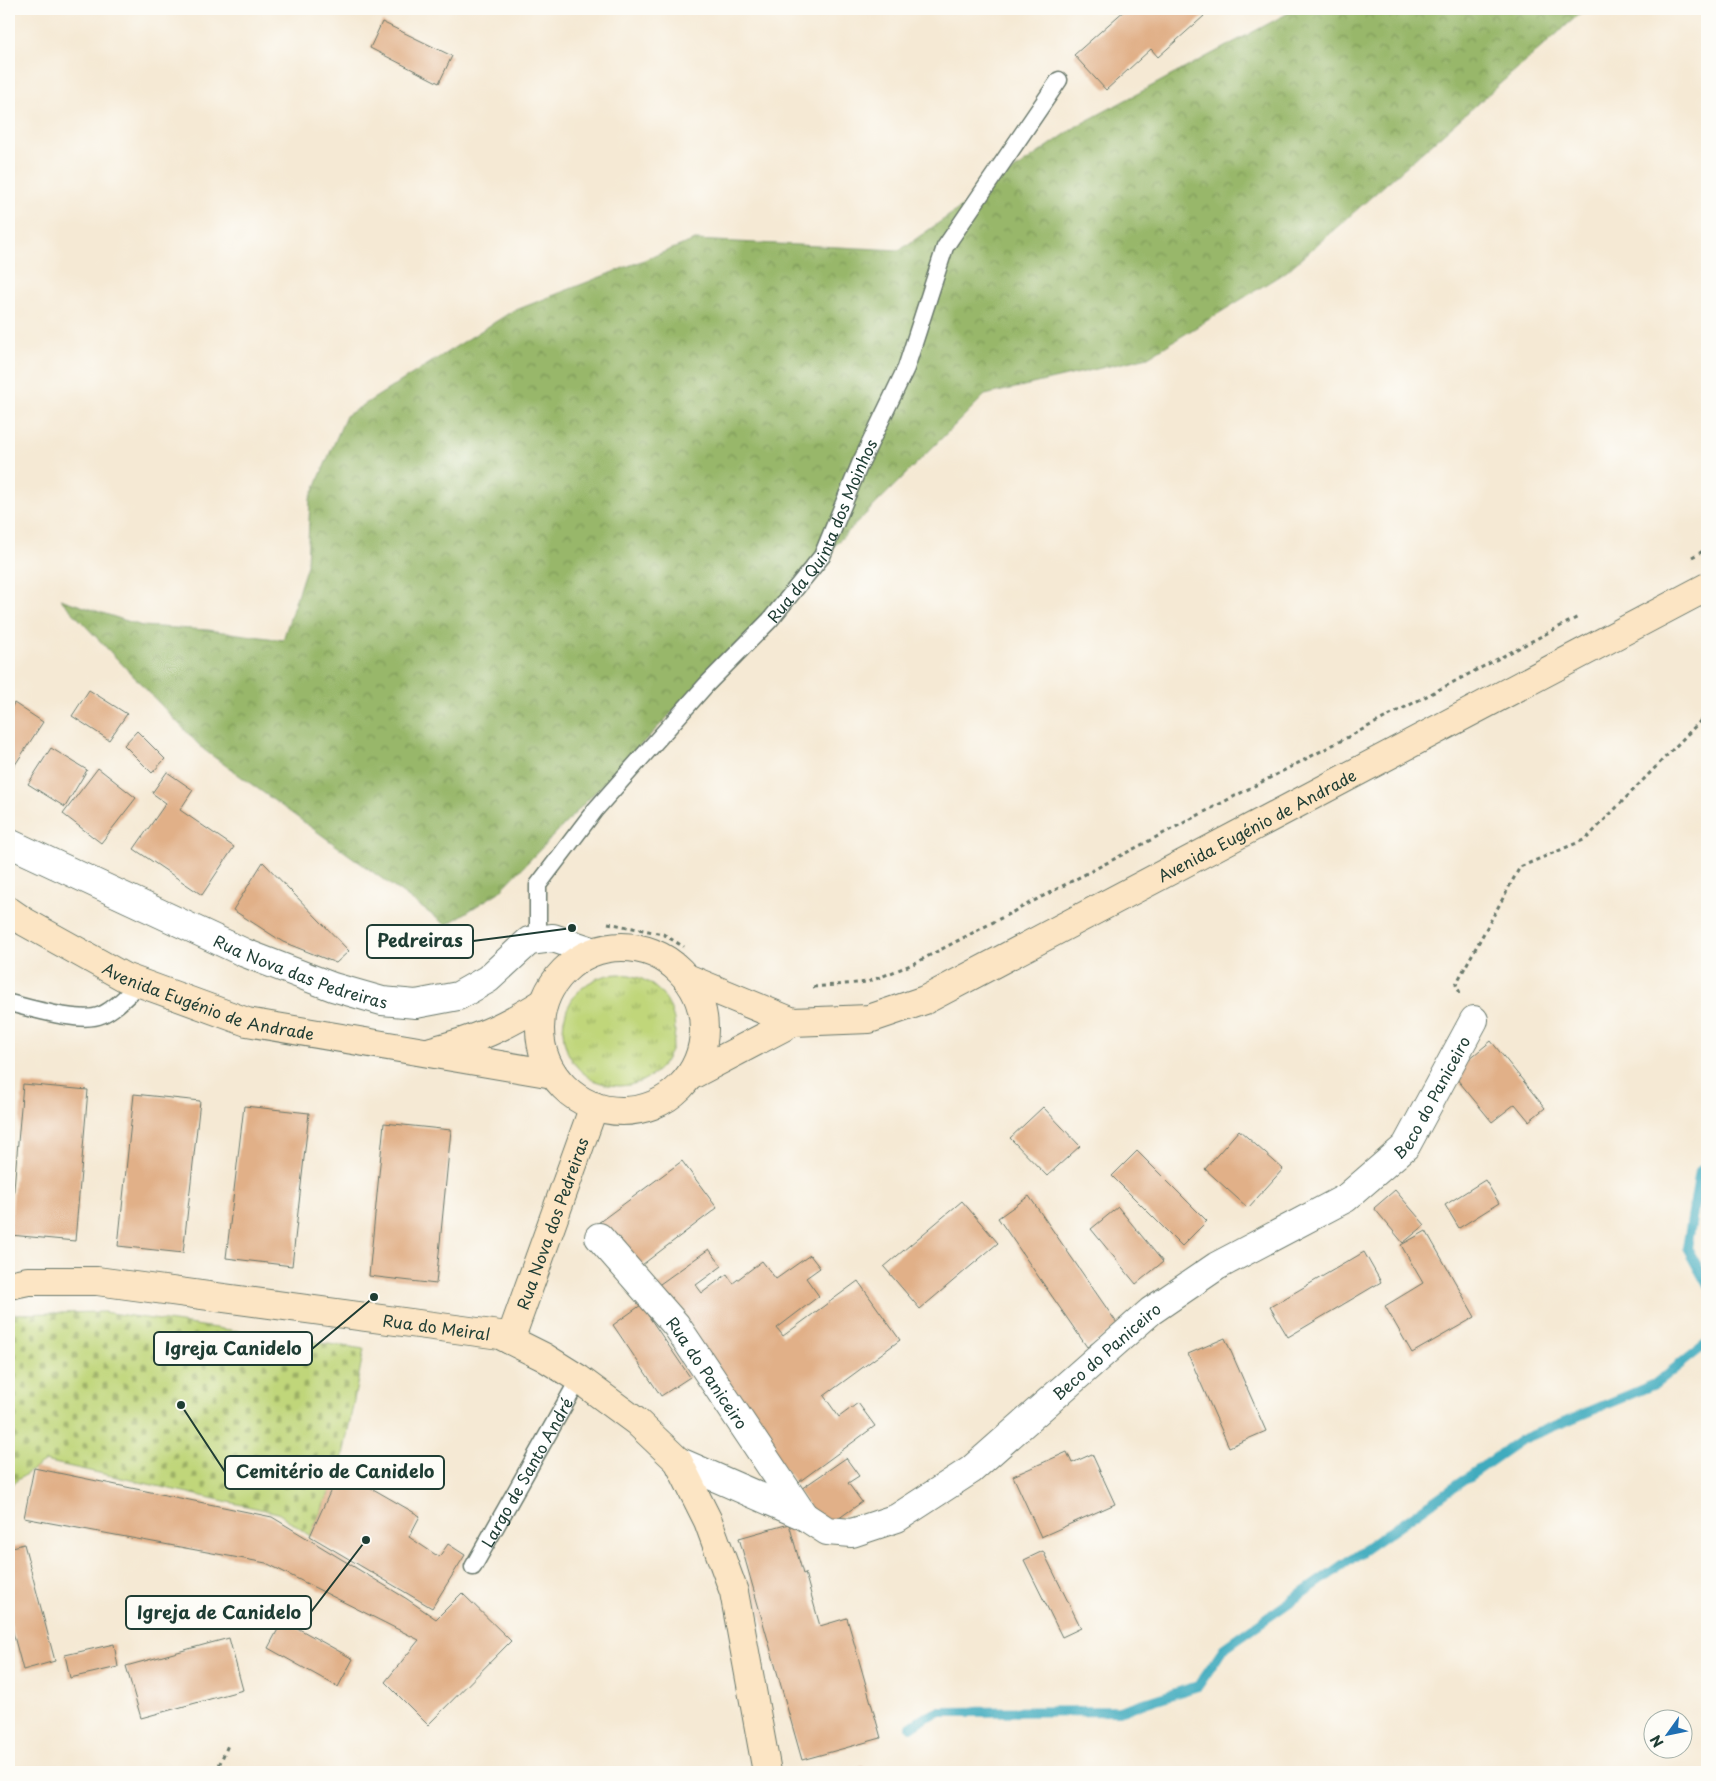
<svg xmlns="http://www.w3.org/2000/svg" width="1716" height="1781" font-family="'Playpen Sans',sans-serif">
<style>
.grass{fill:url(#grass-tufts);stroke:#708a57}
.forest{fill:url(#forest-crowns);stroke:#5c7a4f}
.cemetery{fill:url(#cemetery-stones);stroke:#708a57}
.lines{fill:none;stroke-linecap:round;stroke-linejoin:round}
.stream{stroke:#3fabbe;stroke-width:10}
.building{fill:#e1b088}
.lane-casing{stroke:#6a796c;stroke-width:19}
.street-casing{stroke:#6a796c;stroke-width:30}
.secondary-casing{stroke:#6a796c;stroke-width:30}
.path{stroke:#6a796c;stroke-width:3;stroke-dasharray:4 4;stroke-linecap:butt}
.lane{stroke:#fff;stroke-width:16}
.street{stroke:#fff;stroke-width:28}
.secondary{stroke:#fce5c4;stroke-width:28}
.labels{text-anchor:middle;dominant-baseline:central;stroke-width:5;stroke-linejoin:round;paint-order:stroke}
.street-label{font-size:16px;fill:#1f3d34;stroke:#fdfcf7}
.leader{fill:none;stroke:#1f3d34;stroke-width:2}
.callout-dot{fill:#1f3d34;stroke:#fdfcf7;stroke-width:2}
.callout{fill:#fdfcf7;stroke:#1f3d34;stroke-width:2}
.callout-label{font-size:18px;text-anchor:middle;font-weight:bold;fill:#1f3d34}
</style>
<defs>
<pattern id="grass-tufts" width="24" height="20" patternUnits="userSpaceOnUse" patternTransform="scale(1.25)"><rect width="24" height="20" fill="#c0d67a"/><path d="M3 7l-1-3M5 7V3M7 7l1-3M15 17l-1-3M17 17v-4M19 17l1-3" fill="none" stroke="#9baf65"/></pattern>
<pattern id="forest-crowns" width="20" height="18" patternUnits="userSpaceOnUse" patternTransform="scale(1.25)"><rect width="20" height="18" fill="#98b76a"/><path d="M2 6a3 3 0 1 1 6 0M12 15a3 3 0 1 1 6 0" fill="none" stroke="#7b9658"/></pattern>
<pattern id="cemetery-stones" width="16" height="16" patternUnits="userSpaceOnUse" patternTransform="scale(1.25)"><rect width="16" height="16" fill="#c0d67a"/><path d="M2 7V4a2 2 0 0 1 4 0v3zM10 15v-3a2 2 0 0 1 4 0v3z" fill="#9baf65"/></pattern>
</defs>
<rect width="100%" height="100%" fill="#fdfcf7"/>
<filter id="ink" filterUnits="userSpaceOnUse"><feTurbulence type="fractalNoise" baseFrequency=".02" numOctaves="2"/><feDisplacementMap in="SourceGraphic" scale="10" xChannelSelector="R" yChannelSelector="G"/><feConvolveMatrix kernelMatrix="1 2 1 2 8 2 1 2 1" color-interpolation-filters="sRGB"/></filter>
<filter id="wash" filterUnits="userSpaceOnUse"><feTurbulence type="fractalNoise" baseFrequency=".0096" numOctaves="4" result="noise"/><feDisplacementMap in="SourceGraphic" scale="20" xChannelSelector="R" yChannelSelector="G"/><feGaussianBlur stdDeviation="1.12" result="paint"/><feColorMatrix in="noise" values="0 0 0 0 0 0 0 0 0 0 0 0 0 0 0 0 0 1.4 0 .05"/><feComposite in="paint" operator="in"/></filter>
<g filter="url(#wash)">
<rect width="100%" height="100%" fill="#f5e9d4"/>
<circle class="grass" cx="619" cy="1030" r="56"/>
<polygon class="forest" points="1296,9 1585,9 1287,271 1148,357 985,395 801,579 499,892 446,925 203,749 60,599 142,626 208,630 283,640 307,565 310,499 346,416 511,312 695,240 900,250 1077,126"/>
<polygon class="cemetery" points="103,1312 364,1349 341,1466 310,1536 278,1513 45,1461 9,1486 9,1314"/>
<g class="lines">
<g class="stream">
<polyline points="1707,1166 1700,1171 1687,1248 1707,1284"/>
<polyline points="911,1727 926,1717 938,1712 1119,1711 1198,1686 1224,1648 1521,1440 1655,1384 1707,1343"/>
</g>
</g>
<g id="blocks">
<g class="building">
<polygon points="1126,9 1197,9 1204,16 1158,57 1151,49 1106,90 1074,55"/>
<polygon points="382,22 452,56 439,83 370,48"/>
<polygon points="89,690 127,714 109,740 72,716"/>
<polygon points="14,703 43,722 9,774 9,712"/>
<polygon points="137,731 165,759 152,773 124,745"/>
<polygon points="51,748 87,770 65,807 28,784"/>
<polygon points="98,768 136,798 101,843 63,814"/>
<polygon points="167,772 193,790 180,810 234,847 202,895 134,849 166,803 152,793"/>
<polygon points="263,862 349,951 336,963 283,942 233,910"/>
<polygon points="1491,1041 1545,1108 1529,1121 1515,1104 1492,1122 1452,1073"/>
<polygon points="23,1084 88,1090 75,1241 10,1235"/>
<polygon points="134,1094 200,1101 183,1253 118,1246"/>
<polygon points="244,1106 309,1113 292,1266 226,1258"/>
<polygon points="1043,1107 1080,1146 1047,1176 1010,1138"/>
<polygon points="384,1123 451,1130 436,1284 369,1276"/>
<polygon points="1239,1130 1283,1169 1248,1208 1205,1169"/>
<polygon points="1137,1151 1207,1221 1182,1246 1112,1176"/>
<polygon points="682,1161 717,1208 634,1271 598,1223"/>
<polygon points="1485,1180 1499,1203 1459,1228 1445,1205"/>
<polygon points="1395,1190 1425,1225 1403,1243 1374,1208"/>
<polygon points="1029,1196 1119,1326 1087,1347 998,1218"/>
<polygon points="962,1201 998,1243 920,1309 884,1267"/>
<polygon points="1118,1207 1163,1262 1136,1284 1091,1229"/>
<polygon points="1426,1231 1475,1317 1412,1353 1385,1306 1423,1283 1401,1245"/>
<polygon points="709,1249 722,1266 696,1285 702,1293 727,1274 733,1283 762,1261 776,1279 810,1255 820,1268 806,1278 819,1296 777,1328 783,1336 858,1281 900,1340 824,1396 839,1417 858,1403 875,1426 796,1484 653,1289"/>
<polygon points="1364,1252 1381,1282 1288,1337 1270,1307"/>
<polygon points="641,1305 690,1377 661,1396 613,1325"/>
<polygon points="1225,1338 1266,1431 1229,1447 1188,1354"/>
<polygon points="1067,1452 1072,1463 1092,1454 1115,1504 1041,1537 1013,1476"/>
<polygon points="846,1458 859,1476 848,1483 862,1502 825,1528 798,1491"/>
<polygon points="34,1468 272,1517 407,1599 436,1619 462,1593 511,1641 428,1725 385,1682 419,1640 266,1563 24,1518"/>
<polygon points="340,1470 420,1516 409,1537 439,1557 448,1544 465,1555 432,1608 310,1536"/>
<polygon points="789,1524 803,1574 805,1573 820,1626 847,1618 881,1738 802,1760 739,1538"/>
<polygon points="24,1544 55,1661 23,1670 9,1617 9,1548"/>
<polygon points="1043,1551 1081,1628 1062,1637 1024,1560"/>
<polygon points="283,1620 353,1659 338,1687 268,1648"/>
<polygon points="229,1638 243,1690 141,1718 126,1666"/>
<polygon points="114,1644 118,1667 70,1678 65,1655"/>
<polygon points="863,1766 865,1772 845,1772"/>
</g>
</g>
</g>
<g filter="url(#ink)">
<use href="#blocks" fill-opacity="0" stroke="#6a796c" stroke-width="1"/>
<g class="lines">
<defs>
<g id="lane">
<path id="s1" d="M538 940V885L595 810 706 685 770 620 822 556 860 464 906 368 945 247 1059 80"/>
<path d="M9 1003C31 1008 82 1024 101 1015 116 1009 129 993 141 983"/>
<path id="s2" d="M473 1567 579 1379"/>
</g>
<g id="street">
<path id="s3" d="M9 843 245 953 333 987 382 1001 416 1004 458 996 488 979 529 941 553 938 592 951"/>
<path id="s4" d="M599 1237 676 1325 804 1516"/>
<path id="s5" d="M678 1461 804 1516 827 1531 852 1533 897 1518 971 1470 1151 1311 1217 1266 1346 1198 1406 1146 1474 1020"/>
</g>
<g id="secondary">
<path id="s6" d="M9 911 25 922 124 977 247 1022 553 1074"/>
<circle cx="622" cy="1029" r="82"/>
<path id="s7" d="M687 978 793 1022 869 1019 925 1000 1707 587"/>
<path d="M431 1051C476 1040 504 1027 543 1003"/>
<polyline points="690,1076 793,1022"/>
<path id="s8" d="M9 1285 28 1281H97L500 1335 544 1357 579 1379 637 1422 678 1461 708 1521 734 1592 767 1772"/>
<path id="s9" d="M510 1340 594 1106"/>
</g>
</defs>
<use href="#lane" class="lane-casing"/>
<use href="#street" class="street-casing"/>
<use href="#secondary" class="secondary-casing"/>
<g class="path">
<polyline points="1692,557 1707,549"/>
<polyline points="608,923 663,934 684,947"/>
<polyline points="813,987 868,982 913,964 1580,616"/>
<polyline points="1460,993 1456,984 1520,867 1586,839 1707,714"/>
<polyline points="216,1772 229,1743"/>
</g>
<use href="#lane" class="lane"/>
<use href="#street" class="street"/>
<use href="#secondary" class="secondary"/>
</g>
</g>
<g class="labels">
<g class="street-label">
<text stroke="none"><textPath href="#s1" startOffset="512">Rua da Quinta dos Moinhos</textPath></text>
<text stroke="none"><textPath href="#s7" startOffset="625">Avenida Eugénio de Andrade</textPath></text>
<text stroke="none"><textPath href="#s3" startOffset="319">Rua Nova das Pedreiras</textPath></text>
<text stroke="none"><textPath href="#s6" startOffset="221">Avenida Eugénio de Andrade</textPath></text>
<text stroke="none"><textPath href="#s5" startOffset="926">Beco do Paniceiro</textPath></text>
<text stroke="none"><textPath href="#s9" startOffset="124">Rua Nova dos Pedreiras</textPath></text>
<text stroke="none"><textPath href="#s8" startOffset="431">Rua do Meiral</textPath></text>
<text stroke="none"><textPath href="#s5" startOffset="506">Beco do Paniceiro</textPath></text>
<text stroke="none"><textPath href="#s4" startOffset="174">Rua do Paniceiro</textPath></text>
<text stroke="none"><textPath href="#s2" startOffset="109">Largo de Santo André</textPath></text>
</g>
</g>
<path class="leader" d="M572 928L473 941M374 1297L312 1349M181 1405L225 1472M366 1540L311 1612"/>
<g class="callout-dot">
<circle cx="572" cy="928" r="5"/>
<circle cx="374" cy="1297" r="5"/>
<circle cx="181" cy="1405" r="5"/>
<circle cx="366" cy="1540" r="5"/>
</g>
<g class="callout">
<rect x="367" y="925" width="106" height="33" rx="5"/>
<rect x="154" y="1332" width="158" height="33" rx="5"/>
<rect x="225" y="1456" width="219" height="33" rx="5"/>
<rect x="126" y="1596" width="185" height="33" rx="5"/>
</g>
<g class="callout-label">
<text x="420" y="947">Pedreiras</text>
<text x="233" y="1355">Igreja Canidelo</text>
<text x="335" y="1478">Cemitério de Canidelo</text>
<text x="219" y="1619">Igreja de Canidelo</text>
</g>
<rect width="1716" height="1781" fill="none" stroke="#fdfcf7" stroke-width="30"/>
<g transform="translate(1668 1734) rotate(237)"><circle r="24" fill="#fdfcf7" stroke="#a4b0a9"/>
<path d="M0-4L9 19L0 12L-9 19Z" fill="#1f6fb2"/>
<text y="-8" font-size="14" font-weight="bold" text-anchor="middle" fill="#1f3d34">N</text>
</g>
</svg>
